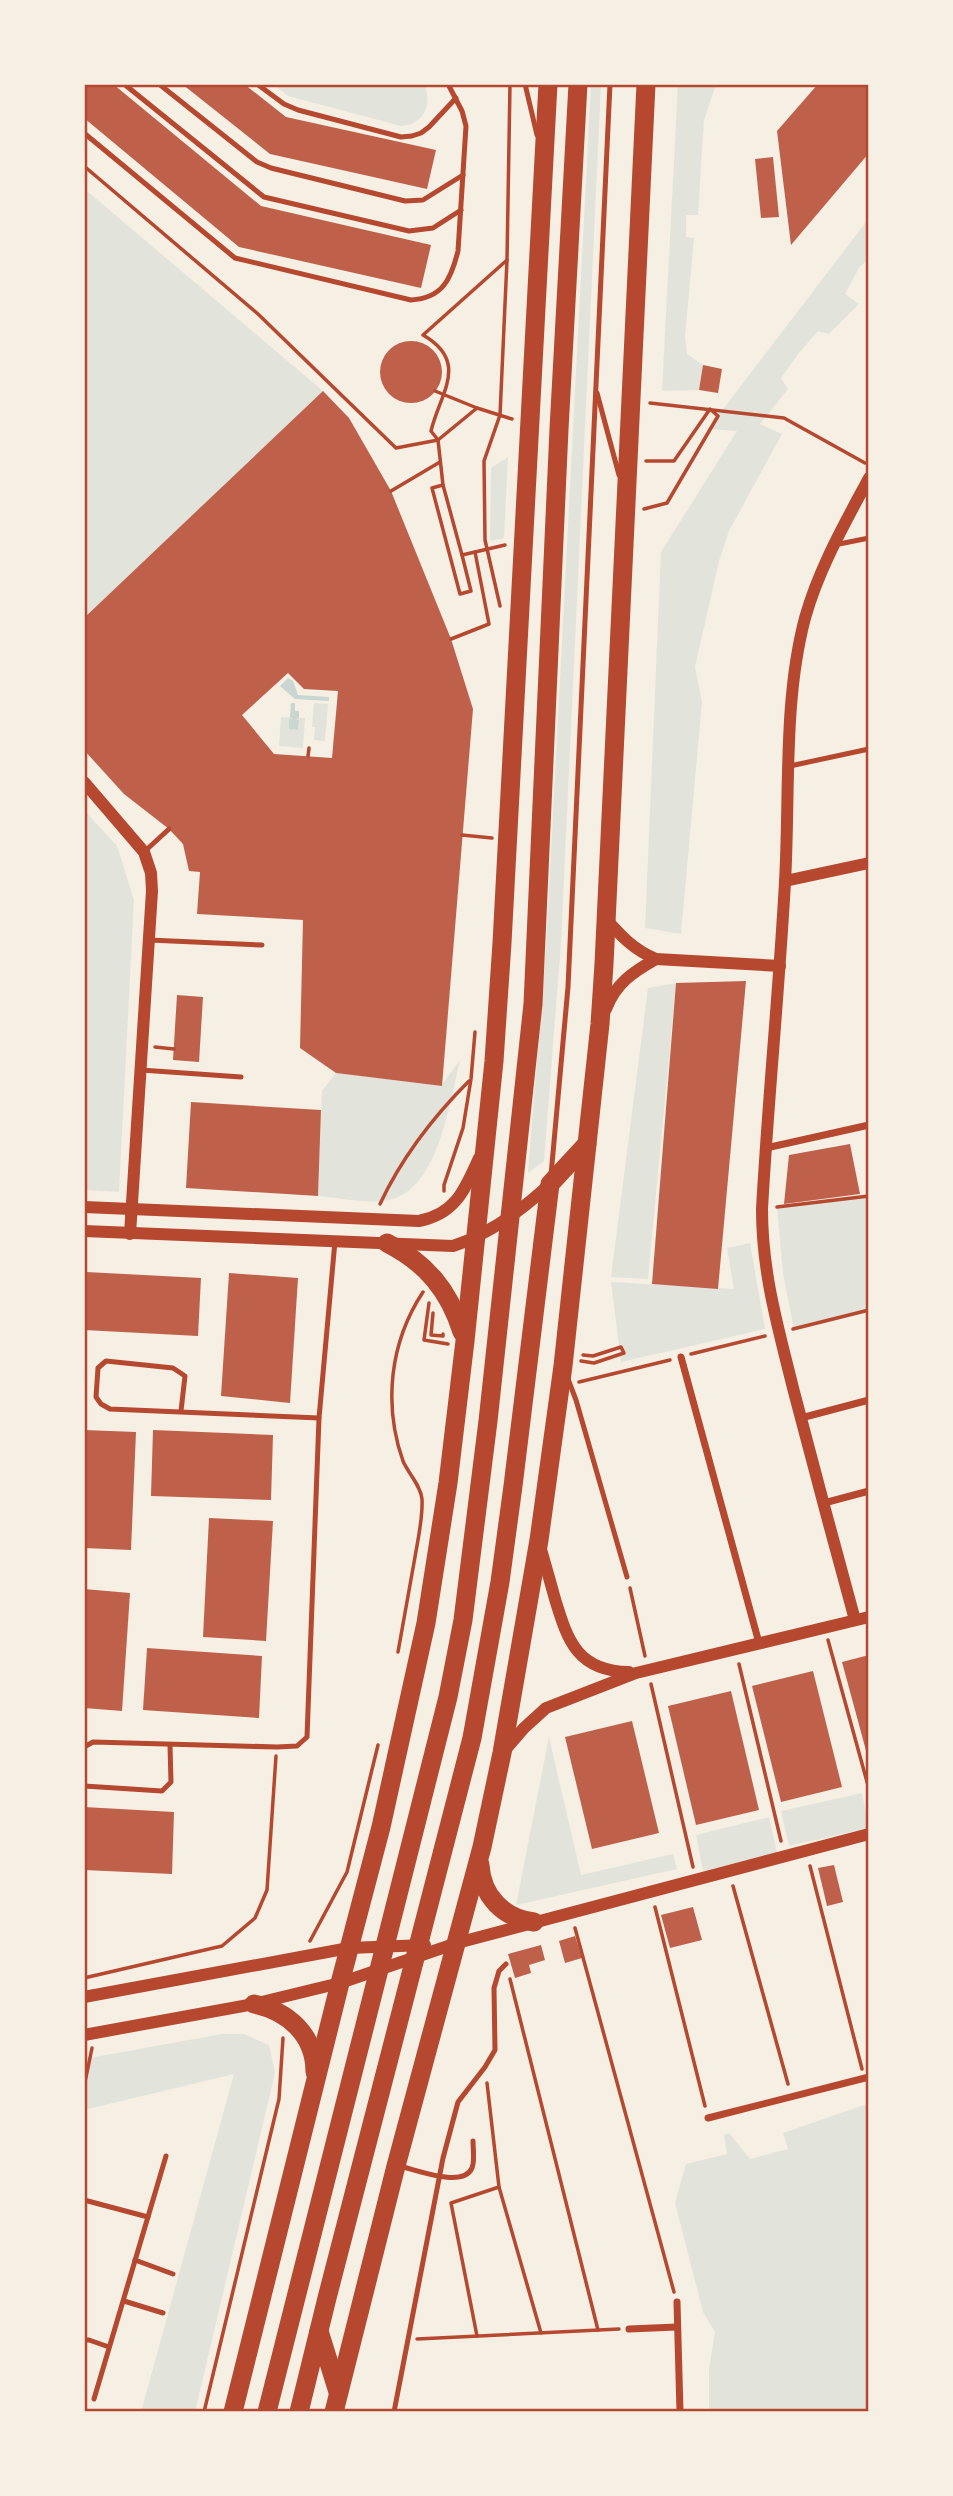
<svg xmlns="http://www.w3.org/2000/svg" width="953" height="2496" font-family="Rubik,sans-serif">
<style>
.green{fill:#e2e4dc}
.water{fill:#c9d6d2}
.building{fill:#bf614a;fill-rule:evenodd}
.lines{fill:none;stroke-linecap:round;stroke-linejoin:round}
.path{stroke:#b5482f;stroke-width:3.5}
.service{stroke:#b5482f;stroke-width:5}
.minor{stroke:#b5482f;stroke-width:7}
.tertiary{stroke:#b5482f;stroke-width:12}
.trunk{stroke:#b5482f;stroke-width:19}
.neatline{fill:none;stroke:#b5482f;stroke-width:2.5}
</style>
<rect width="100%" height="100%" fill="#f6efe4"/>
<g class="green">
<path d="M273 84H424C433 104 424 125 401 126L288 96Z"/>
<polygon points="591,84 601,84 561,943 544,1161 528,1173 546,948"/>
<polygon points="678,84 716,84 704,120 698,215 686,215 686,237 694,238 685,337 687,354 703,365 699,390 662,391"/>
<polygon points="87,191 323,391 84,618 84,194"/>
<polygon points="869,218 869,258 859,268 845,294 859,304 829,334 818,331 799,353 781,378 788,389 760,424 782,434 729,531 719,561 695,667 702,702 681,934 645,928 661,552 737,431 708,429"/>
<polygon points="508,457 504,538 490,541 491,468"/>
<polygon points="314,703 328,704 325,741 314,740 315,727 312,727"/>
<polygon points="281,717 293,717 293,719 289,719 289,729 298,730 299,720 297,718 305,718 303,748 279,746"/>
<polygon points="84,810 117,846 134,900 119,1192 84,1190"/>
<polygon points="676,983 648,1279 611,1277 648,988"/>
<path d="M460 1060C450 1101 439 1185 393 1199 370 1205 341 1198 318 1196L322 1091 336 1073 441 1086Z"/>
<polygon points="869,1196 869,1310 794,1329 783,1274 777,1207"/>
<polygon points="750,1243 765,1329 621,1362 611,1282 734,1289 727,1248"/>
<polygon points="549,1737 581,1875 673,1854 677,1869 516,1905"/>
<polygon points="862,1793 869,1828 789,1846 781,1811"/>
<polygon points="769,1817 777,1853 703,1871 696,1835"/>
<polygon points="222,2034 244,2034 269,2045 275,2073 195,2412 141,2412 234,2074 84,2110 84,2059"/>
<polygon points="867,2104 869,2110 869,2412 709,2412 709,2369 715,2332 703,2312 675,2203 686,2164 727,2154 724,2135 729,2133 750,2159 788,2149 783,2133"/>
</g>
<g class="water">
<polygon points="288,678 293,681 298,695 329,697 329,701 295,699 280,686"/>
<polygon points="291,703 295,703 295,711 299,711 299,718 296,719 299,720 298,730 289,729 289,719 293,719 290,717"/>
</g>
<g class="building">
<polygon points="84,84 113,84 261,206 431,245 421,288 239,247 84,118"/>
<polygon points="182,84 244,84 286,117 436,150 427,189 270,154"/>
<polygon points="818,84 869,84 869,153 791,245 777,131"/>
<polygon points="773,157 779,217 761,218 755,159"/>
<circle cx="411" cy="372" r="31"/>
<polygon points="703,365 722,369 718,393 699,390"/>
<path d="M323 391 349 418 391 491 451 639 473 709 442 1086 336 1073 300 1048 303 920 197 914 200 872 189 871 183 844 169 829 124 794 84 750V618ZM288 673 304 689 338 691 332 758 274 754 242 715Z"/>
<polygon points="746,981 718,1289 652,1284 676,983"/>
<polygon points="177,995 203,997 199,1062 173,1060"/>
<polygon points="191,1102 321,1110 318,1196 186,1188"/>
<polygon points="850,1144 860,1194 784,1204 789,1155"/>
<polygon points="86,1272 201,1278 198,1336 84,1330"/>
<polygon points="229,1273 298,1278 290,1403 221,1396"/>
<polygon points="84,1430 136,1432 131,1550 84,1548"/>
<polygon points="153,1430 273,1435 271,1500 151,1496"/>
<polygon points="209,1518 273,1521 266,1641 203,1637"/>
<polygon points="84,1589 130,1593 122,1711 84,1708"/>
<polygon points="147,1648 262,1656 259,1718 143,1710"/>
<polygon points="869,1655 869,1758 868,1758 842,1662"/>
<polygon points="813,1671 842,1787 781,1802 752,1686"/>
<polygon points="731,1691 759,1810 696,1825 668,1706"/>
<polygon points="632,1721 659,1833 592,1849 565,1737"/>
<polygon points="84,1807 174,1812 172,1874 84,1870"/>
<polygon points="834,1865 843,1902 827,1906 818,1868"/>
<polygon points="693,1907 702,1940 670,1948 661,1915"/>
<polygon points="575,1936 582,1958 565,1963 559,1941"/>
<polygon points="541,1945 545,1960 529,1965 531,1973 515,1978 508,1954"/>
</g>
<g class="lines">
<g class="path">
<path d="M84 166 258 314 396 448 438 440 431 431C440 393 470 362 423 335L507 260"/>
<polyline points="435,391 477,408 512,419"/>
<polyline points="650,403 784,418 865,463"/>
<polyline points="443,485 432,488 460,594 471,591 462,555 475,552"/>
<polyline points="391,491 440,462"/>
<polyline points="644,509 667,503 718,416 710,409 674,461 646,461"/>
<polyline points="462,555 443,485 438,440 477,408"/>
<polyline points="500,606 485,540 484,461 500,415 507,260 510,84"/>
<polyline points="451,639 489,624 475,552 505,545"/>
<polyline points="308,756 309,748"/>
<polyline points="462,835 492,838"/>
<polyline points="155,1047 174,1049"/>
<polyline points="444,1191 444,1185 463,1128 471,1079 475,1032"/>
<path d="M380 1204C402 1157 433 1117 469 1081"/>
<polyline points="777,1207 869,1196"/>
<polyline points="429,1303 424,1340 448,1344"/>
<polyline points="433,1313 431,1335 443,1336 443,1334"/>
<polyline points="793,1329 869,1310"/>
<polyline points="691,1354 765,1336"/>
<polyline points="581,1361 594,1363 624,1353 621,1347 593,1356 583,1355"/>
<polyline points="579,1382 670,1360"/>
<polyline points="630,1588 645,1656"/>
<polyline points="828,1640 869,1789"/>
<path d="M398 1652C404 1620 409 1589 415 1557 418 1539 423 1518 422 1499 421 1486 408 1473 403 1461 383 1404 390 1342 423 1292"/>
<polyline points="739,1664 781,1841"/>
<polyline points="651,1684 693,1867"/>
<polyline points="810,1866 862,2069"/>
<polyline points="733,1886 788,2084"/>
<polyline points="655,1907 705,2106"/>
<polyline points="575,1928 674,2292"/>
<polyline points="310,1941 347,1872 378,1745"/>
<polyline points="84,1978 222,1946 255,1918 267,1890 276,1756"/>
<polyline points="510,1979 598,2330"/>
<polyline points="487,2083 499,2187 541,2333"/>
<polyline points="84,2087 92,2048"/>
<polyline points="477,2336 451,2203 499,2187"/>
<polyline points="417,2339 619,2329"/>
<polyline points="204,2412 279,2099 283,2038"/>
</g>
<g class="service">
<polyline points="124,84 264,197 409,231 433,228 461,210"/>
<polyline points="159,84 257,162 271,168 405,201 423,200 463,175"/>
<polyline points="257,84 284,104 298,110 401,137 412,136 421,133 429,127 456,98"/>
<polyline points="525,84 537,135"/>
<path d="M84 133 235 258 411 300C443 298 451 279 458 251L466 126 462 111 448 84"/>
<polyline points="597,393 619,475"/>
<polyline points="834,545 869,538"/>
<polyline points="790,766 869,749"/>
<polyline points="144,852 169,829"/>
<polyline points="149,940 262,945"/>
<polyline points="141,1070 241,1077"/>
<polyline points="551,1175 568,987 610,84"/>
<polyline points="568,1379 576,1400 627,1577"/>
<polyline points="181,1411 185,1376 173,1368 106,1361 98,1368 96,1397 101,1404 110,1409 319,1418"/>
<polyline points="84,1747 93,1742 277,1747 297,1746 307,1737 319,1418 335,1241"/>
<polyline points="84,1786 162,1791 171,1782 170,1745"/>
<path d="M399 2166C415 2169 463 2189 472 2168 475 2161 473 2149 473 2141"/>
<polyline points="84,2200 148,2217"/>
<polyline points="135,2260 173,2274"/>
<polyline points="124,2301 163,2313"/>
<polyline points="84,2340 89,2340 109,2347"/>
<polyline points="94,2399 166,2156"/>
<polyline points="394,2412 443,2158 458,2102 485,2067 495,2050 494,1988 499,1971 506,1964"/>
</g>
<g class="minor">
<polyline points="766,1148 869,1125"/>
<polyline points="681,1357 759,1643"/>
<polyline points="801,1418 869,1400"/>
<polyline points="824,1503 869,1491"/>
<polyline points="708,2118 869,2077"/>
<polyline points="677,2302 680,2412"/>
<polyline points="629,2329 677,2327"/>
</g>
<g class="tertiary">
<polyline points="84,782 144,852 151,873 152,891 130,1234"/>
<polyline points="785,881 869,863"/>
<path d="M606 919C621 936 634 950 656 959L780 966"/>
<path d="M606 1009C616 983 633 972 656 959"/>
<path d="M84 1207 419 1221C456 1214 465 1189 479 1158"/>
<path d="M84 1231 453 1246C490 1234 522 1210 550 1184"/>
<path d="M540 1546C545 1563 550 1581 555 1599 568 1642 578 1671 629 1672"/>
<path d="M855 1620C834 1543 813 1465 793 1388 778 1327 762 1273 762 1209 768 1100 779 991 785 882 790 795 783 701 805 618 819 568 845 523 869 478"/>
<polyline points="505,1750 524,1728 546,1708 636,1673 869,1617"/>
<polyline points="84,1997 349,1948 425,1945"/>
<polyline points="84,2035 254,2004 340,1983 457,1943 869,1834"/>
</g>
<g class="trunk">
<path d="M387 1243C426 1263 449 1290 462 1332"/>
<path d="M480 1865C482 1896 503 1918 534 1922"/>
<path d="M254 2004C288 2011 315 2035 315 2072"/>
<polyline points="319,2331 338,2392"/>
<polyline points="233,2412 340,1983 381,1827 426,1623 448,1483 465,1341 494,1061 502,943 548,84"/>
<polyline points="267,2412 448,1697 463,1620 488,1421 533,1004 559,429 578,84"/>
<polyline points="299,2412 327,2298 472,1738 500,1582 513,1486 550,1184 587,1144"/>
<polyline points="334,2412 396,2166 482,1847 502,1753 539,1540 563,1366 600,1024 604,964 646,84"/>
</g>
</g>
<rect width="953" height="2496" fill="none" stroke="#f6efe4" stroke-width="172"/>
<rect x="86" y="86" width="781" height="2324" class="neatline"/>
</svg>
